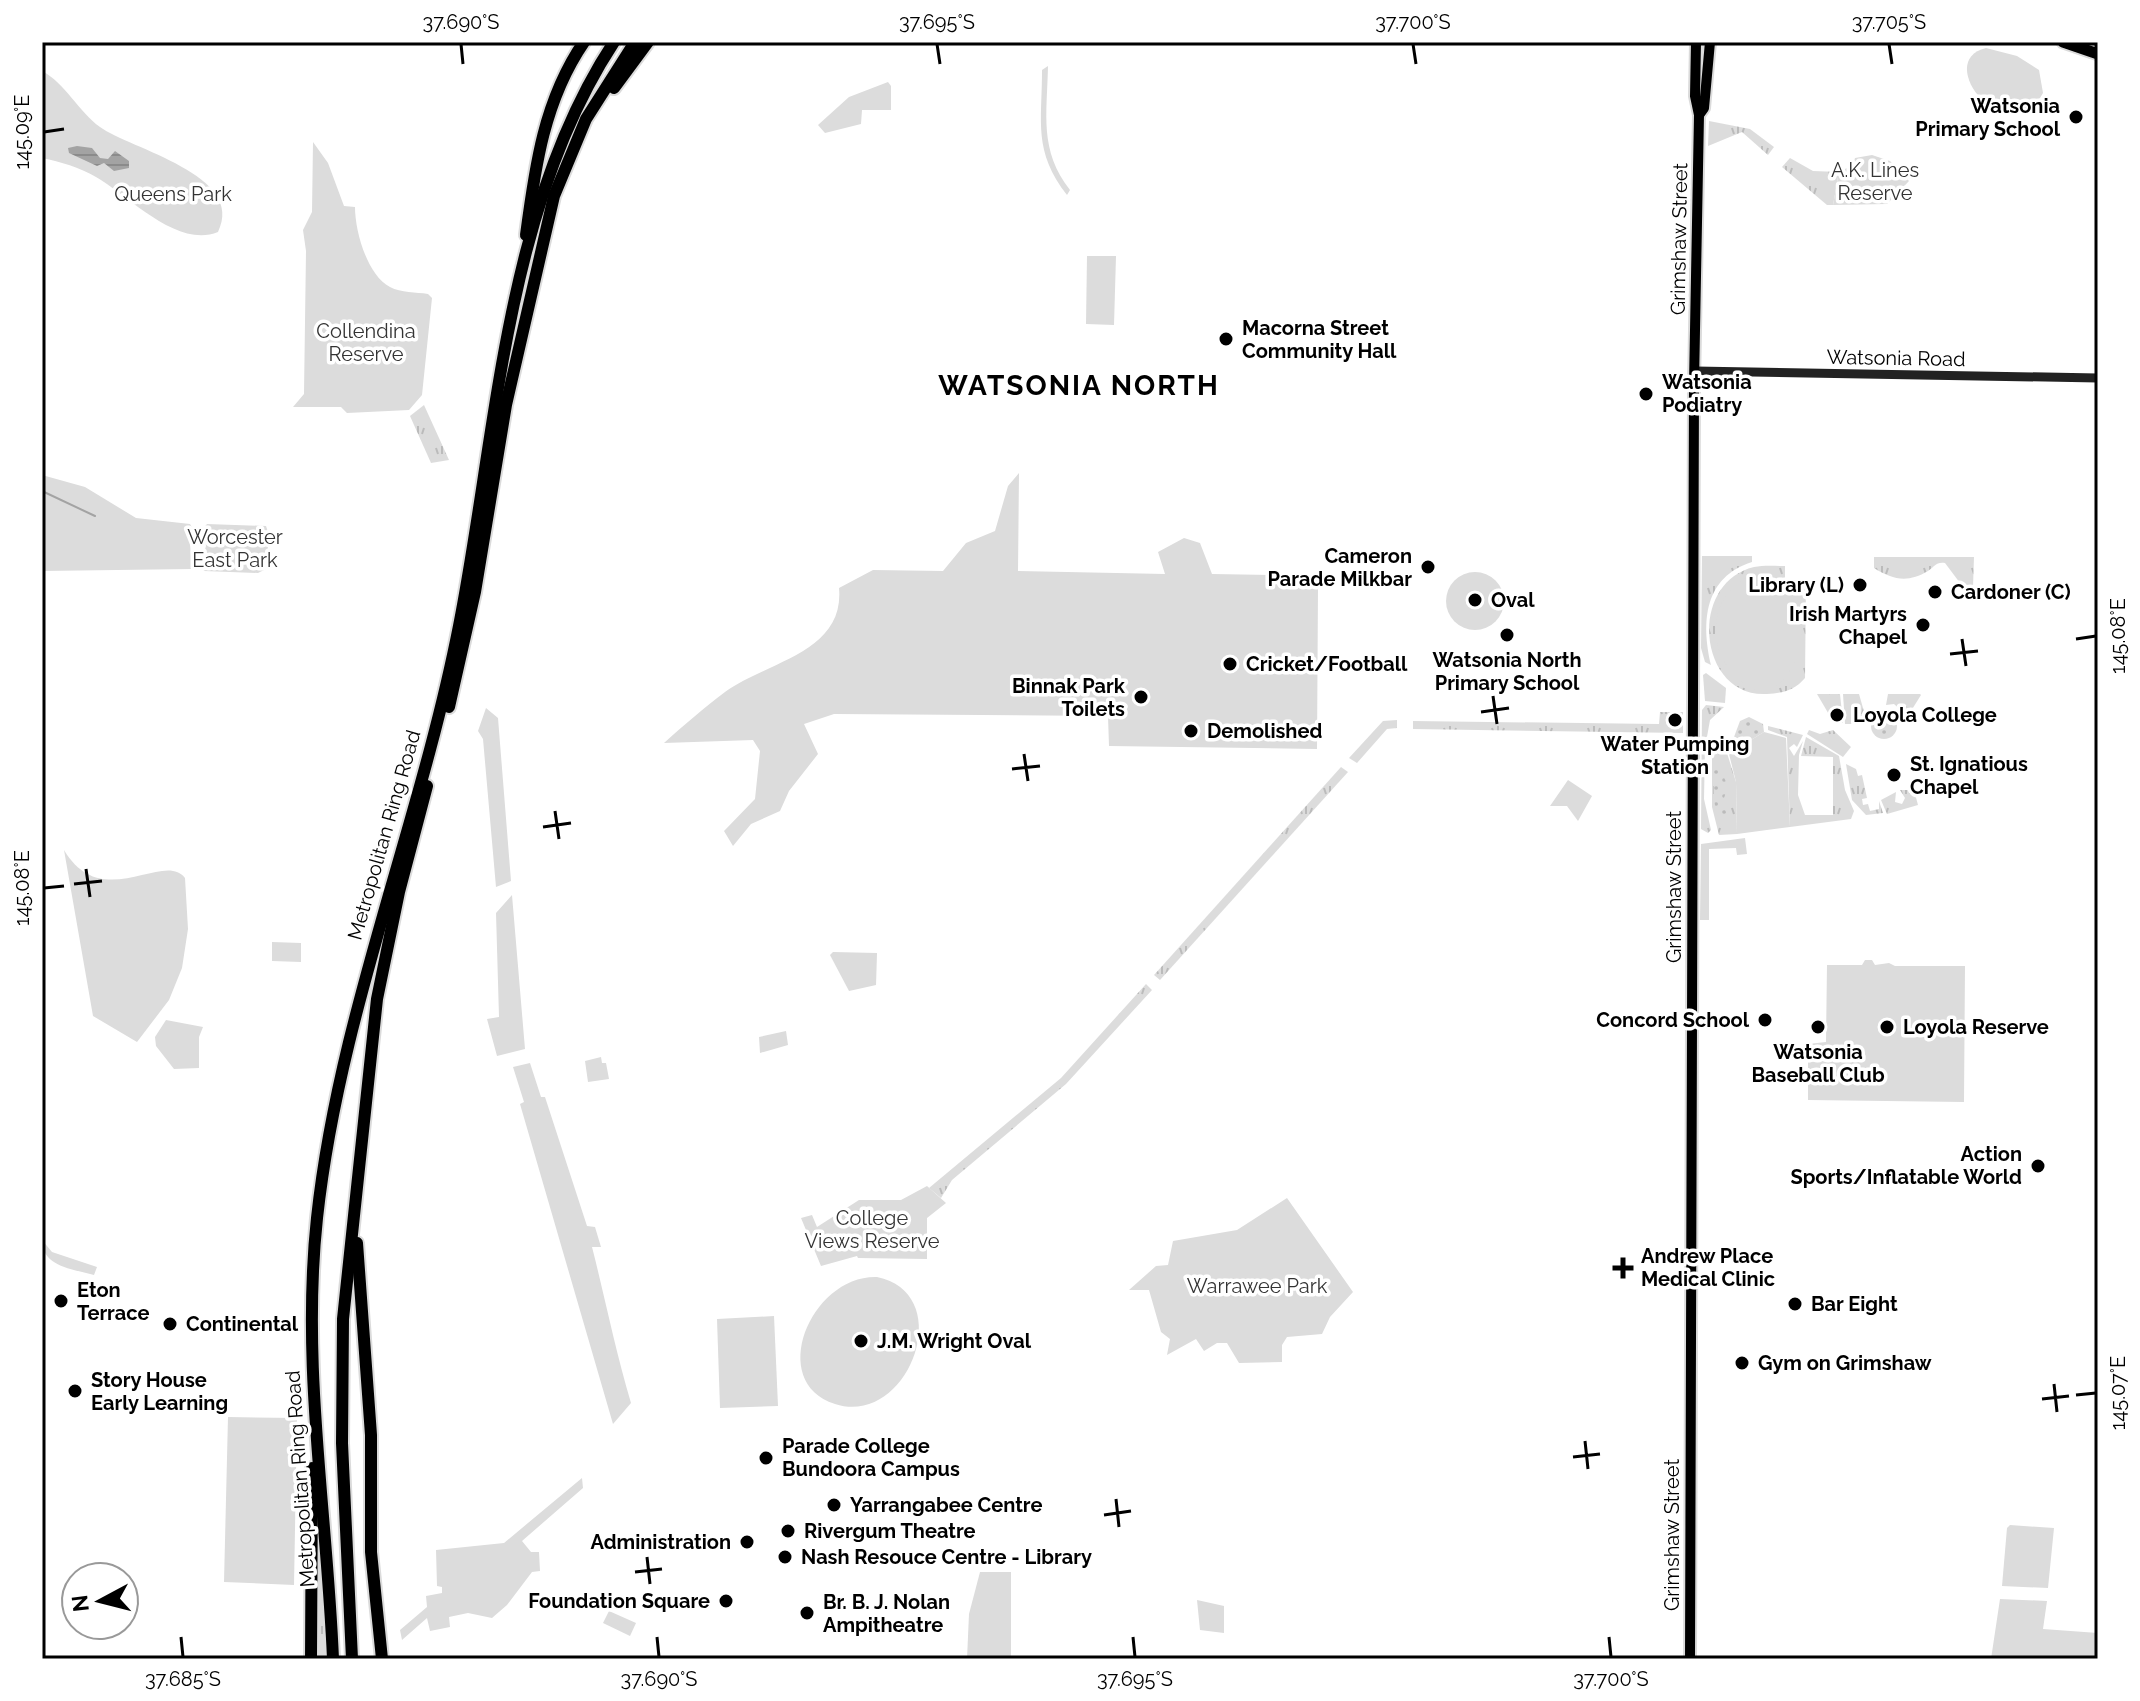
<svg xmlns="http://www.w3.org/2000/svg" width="2140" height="1701" font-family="Raleway,sans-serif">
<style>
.grass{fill:url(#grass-tufts)}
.park{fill:#dcdcdc}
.garden{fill:url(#garden-dots)}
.water{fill:url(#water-rules)}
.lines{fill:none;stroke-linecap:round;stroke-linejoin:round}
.stream{stroke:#a3a3a3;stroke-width:2}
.primary-casing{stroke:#dbdbdb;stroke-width:14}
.trunk-casing{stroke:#dbdbdb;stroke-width:15}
.motorway-casing{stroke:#dbdbdb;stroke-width:16}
.secondary{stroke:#222;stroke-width:9}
.primary{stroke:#000;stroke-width:10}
.trunk{stroke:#000;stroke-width:11}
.motorway{stroke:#000;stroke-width:12}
.ticks{fill:none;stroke:#000;stroke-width:3}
.poi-dot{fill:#000;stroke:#fff;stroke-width:3}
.labels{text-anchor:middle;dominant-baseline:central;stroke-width:7;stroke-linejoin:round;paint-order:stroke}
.poi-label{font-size:20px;font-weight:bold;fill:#000;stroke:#fff;text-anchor:start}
.park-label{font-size:20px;fill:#333;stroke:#fff}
.street-label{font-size:20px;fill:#000;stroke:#fff}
.district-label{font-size:28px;font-weight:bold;letter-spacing:2px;fill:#000;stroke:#fff}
.neatline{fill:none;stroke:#000;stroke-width:3}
.ticks-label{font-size:20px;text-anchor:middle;fill:#000}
</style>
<defs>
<pattern id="grass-tufts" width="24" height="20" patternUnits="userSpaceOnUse" patternTransform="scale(2)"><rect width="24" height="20" fill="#dcdcdc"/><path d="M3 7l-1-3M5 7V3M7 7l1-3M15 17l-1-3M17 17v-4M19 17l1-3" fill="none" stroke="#bbb"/></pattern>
<pattern id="garden-dots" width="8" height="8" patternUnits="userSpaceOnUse" patternTransform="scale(2)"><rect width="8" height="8" fill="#dcdcdc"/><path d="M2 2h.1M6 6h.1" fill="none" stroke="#bbb" stroke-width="1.8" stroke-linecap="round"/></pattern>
<pattern id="water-rules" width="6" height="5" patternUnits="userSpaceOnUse" patternTransform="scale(2)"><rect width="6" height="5" fill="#a3a3a3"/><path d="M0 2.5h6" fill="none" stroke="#8b8b8b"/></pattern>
</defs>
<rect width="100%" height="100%" fill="#fff"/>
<g class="grass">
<polygon points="1709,121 1750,129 1774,147 1768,155 1742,132 1708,146"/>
<polygon points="1790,158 1813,171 1839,172 1833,205 1827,205 1782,167"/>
<polygon points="424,405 449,460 431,463 410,416"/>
<path d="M1702 556H1752V562C1704 577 1701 622 1711 665L1705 662 1701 648Z"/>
<path d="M1874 557H1974L1973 587H1963L1945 563C1935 562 1936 566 1928 571 1908 583 1893 580 1874 568Z"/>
<path d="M1785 566V581L1806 582 1805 678C1794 691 1782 693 1767 694 1698 698 1687 583 1754 567 1764 565 1775 566 1785 566Z"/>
<polygon points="1706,673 1726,688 1725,703 1705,701 1703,675"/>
<polygon points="1817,694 1840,694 1843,723 1834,723"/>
<polygon points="1843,694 1859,694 1865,715 1858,724 1845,724"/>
<polygon points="1888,694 1920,694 1921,695 1911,711 1905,714 1894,704 1886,705"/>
<polygon points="1706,705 1724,707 1710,720 1705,748 1704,799 1711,830 1708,833 1701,829 1702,710"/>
<polygon points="1660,712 1683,712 1683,733 1413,729 1413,721 1659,724"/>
<polygon points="1397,720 1397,728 1387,729 1357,763 1349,758 1383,721"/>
<polygon points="1768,726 1803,735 1797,747 1794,744 1789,748 1794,756 1803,741 1799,755 1798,795 1805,815 1833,815 1833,757 1801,756 1806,737 1839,756 1845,790 1854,811 1851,819 1790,827 1787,737 1768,730"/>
<polygon points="1809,730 1820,734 1833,730 1851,747 1843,757 1807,734"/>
<polygon points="1723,740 1736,782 1737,834 1719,835 1712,807 1712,749"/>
<polygon points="1846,764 1856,769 1858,776 1862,775 1867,798 1862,799 1863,805 1868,804 1870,811 1879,809 1879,801 1883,813 1866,815 1852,800"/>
<polygon points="1341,767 1348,772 1160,980 1154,975"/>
<polygon points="1900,790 1914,790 1918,805 1887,814 1881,800 1896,792 1895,802 1902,804 1905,798"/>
<polygon points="1146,984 1152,990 1066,1084 952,1180 941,1198 929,1188 1061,1078"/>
<polygon points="315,1559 321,1559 327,1659 315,1659"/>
</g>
<g class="park">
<path d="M1986 48 2017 56 2039 70 2043 93C2009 156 1931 61 1986 48Z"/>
<path d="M1048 66C1047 115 1039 150 1070 190L1067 195C1033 151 1042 123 1042 70Z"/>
<path d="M42 71C66 84 78 111 100 127 130 149 247 175 218 232 177 249 128 195 96 177 79 167 61 162 42 158Z"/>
<polygon points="888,82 891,86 891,110 862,110 861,124 825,133 818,125 849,97"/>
<path d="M313 142 328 163 344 206 355 207C355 231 367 275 390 287 401 293 416 292 428 294L432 298 422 395 409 410 347 413 341 407H293L304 394 306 251 303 230 312 212Z"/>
<polygon points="1872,155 1890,161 1909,181 1887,204 1833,205 1839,172 1853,165 1855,158"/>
<polygon points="1087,256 1116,256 1114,325 1086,324"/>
<path d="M1019 473 1018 571 1165 574 1158 552 1184 538 1200 543 1212 574 1321 576V587L1318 588 1317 749 1109 746 1108 716 834 714 804 724 818 754 789 791 780 811 751 824 733 846 724 831 755 799 760 751 753 740 664 743C684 725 705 707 725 692 766 662 845 653 839 588L873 570 943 571 966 543 995 531 1008 486Z"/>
<polygon points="42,475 85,487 136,518 190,524 194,531 190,544 192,569 42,571"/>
<polygon points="207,524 266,526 269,535 266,569 258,573 204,571 201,564 206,546 202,530"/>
<circle cx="1475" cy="601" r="29"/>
<path d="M1756 573C1845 576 1789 749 1729 669 1704 635 1715 588 1756 573Z"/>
<polygon points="486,708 498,718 511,881 496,887 483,739 478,731"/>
<polygon points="1764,732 1786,738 1790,827 1737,834 1736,782 1726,742 1746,743"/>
<polygon points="1568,780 1592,796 1578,821 1567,806 1550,806"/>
<polygon points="1745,838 1747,854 1737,855 1736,848 1709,849 1709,920 1700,920 1701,844"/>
<path d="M64 850C102 914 164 850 185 878L188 929 182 968 169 1000 137 1042 93 1016Z"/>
<polygon points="512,895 525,1049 497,1056 487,1019 499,1017 496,913"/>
<polygon points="272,942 301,943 301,962 272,961"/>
<polygon points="833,952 877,953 876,985 849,991 830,955"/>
<polygon points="1865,960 1872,960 1875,965 1889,963 1895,966 1965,966 1964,1102 1808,1100 1808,1044 1826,1042 1827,965 1862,965"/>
<polygon points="166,1020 203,1027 199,1037 199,1068 174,1069 156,1046 155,1037"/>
<polygon points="786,1031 788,1045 760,1053 759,1037"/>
<polygon points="601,1057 602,1063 606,1063 609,1079 588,1082 585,1061"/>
<path d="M530 1063 541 1097H545L587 1226 595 1227 601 1247H592C606 1302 615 1349 631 1403L613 1424 520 1104 524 1102 513 1067Z"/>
<polygon points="927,1186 946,1203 927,1218 927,1259 858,1258 857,1256 821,1266 801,1218 812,1215 817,1227 859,1200 901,1200"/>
<polygon points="1287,1198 1353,1292 1330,1317 1322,1334 1287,1337 1282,1345 1282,1362 1239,1363 1227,1343 1217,1343 1204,1351 1196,1339 1167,1355 1170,1339 1161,1332 1149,1290 1129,1290 1156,1266 1168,1265 1173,1241 1237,1230"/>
<path d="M42 1240 52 1252 97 1267 94 1275C73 1269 42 1267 42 1240Z"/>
<path d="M877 1277C959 1294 908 1428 835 1404 766 1382 811 1275 877 1277Z"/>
<polygon points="774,1316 778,1406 720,1408 717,1319"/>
<polygon points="228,1417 297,1418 294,1585 224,1582"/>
<polygon points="582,1478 583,1488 522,1541 531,1552 539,1552 540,1571 532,1572 507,1605 492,1618 468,1613 449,1617 450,1627 430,1631 427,1618 402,1640 400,1630 427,1607 426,1596 442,1593 442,1587 437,1586 436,1550 504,1543"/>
<polygon points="2010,1525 2054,1528 2048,1588 2002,1586 2007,1528"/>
<polygon points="980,1572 1011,1572 1011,1659 967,1659 969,1614"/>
<polygon points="2000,1599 2047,1601 2043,1629 2098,1633 2098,1659 1991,1659"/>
<polygon points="1197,1600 1224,1606 1224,1633 1200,1630"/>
<polygon points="609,1611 636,1623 630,1636 603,1623"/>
</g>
<g class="garden">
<circle cx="1884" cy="726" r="13"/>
<polygon points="1749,717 1763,724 1764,732 1746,743 1725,741 1734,737 1740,721"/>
<path d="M1719 767 1728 786 1723 801 1727 816 1722 820C1711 809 1714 784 1714 769Z"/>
</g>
<polygon class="water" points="77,146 92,148 100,158 108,159 115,151 129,161 129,168 114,171 104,163 97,166 69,153 68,148"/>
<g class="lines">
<polyline class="stream" points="42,491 95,516"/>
<defs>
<g id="primary">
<polyline points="1699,115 1704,108 1710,42"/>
<polyline points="1690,1659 1694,384 1699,115 1695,96 1696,42"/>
</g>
<polyline id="trunk" points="2063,42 2098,54"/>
<g id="motorway">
<polyline points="614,88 648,42"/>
<path d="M526 235C535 167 544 100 584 42"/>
<polyline points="449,707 475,592 506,405 554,196 586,119 635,42"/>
<polyline points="357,1243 371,1435 371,1552 382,1659"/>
<polyline points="311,1659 312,1468"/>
<path d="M333 1659C327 1512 301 1365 317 1218 339 1015 420 825 459 626 497 434 504 209 614 42"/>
<polyline points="352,1659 342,1443 343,1319 377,999 399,892 427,786"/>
</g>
</defs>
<use href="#primary" class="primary-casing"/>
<use href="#trunk" class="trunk-casing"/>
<use href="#motorway" class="motorway-casing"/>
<polyline class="secondary" points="1695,371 2098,378"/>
<use href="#primary" class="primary"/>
<use href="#trunk" class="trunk"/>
<use href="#motorway" class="motorway"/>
</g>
<path class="ticks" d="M461 44 463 64M937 44 940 64M1413 44 1416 64M1889 44 1892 64M44 132 64 129M1962 639 1966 666M2076 639 2096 636M1950 654 1978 651M1493 696 1497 724M1481 712 1509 708M1024 754 1028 781M1012 769 1040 766M555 811 559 839M543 827 571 823M86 869 90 897M74 884 102 881M44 888 64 886M2054 1384 2057 1412M2076 1395 2096 1393M2042 1399 2069 1396M1585 1441 1588 1469M1573 1457 1600 1454M1116 1499 1119 1527M1104 1515 1131 1511M647 1557 650 1584M635 1572 662 1569M181 1637 183 1657M657 1637 659 1657M1133 1637 1135 1657M1609 1637 1611 1657"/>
<g class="poi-dot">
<circle cx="2076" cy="117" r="8"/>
<circle cx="1226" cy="339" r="8"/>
<circle cx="1646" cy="394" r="8"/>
<circle cx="1428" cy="567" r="8"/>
<circle cx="1860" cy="585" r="8"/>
<circle cx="1935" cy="592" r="8"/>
<circle cx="1475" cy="600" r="8"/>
<circle cx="1923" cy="625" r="8"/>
<circle cx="1507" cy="635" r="8"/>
<circle cx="1230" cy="664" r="8"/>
<circle cx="1141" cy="697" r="8"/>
<circle cx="1837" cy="715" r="8"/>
<circle cx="1675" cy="720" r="8"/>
<circle cx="1191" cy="731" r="8"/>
<circle cx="1894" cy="775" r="8"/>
<circle cx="1765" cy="1020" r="8"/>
<circle cx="1818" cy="1027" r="8"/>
<circle cx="1887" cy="1027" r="8"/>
<circle cx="2038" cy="1166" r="8"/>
<path d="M1619 1256h8v8h8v8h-8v8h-8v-8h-8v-8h8z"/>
<circle cx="61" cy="1301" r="8"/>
<circle cx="1795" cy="1304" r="8"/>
<circle cx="170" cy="1324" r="8"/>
<circle cx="861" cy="1341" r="8"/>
<circle cx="1742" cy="1363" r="8"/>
<circle cx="75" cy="1391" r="8"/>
<circle cx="766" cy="1458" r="8"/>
<circle cx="834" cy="1505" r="8"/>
<circle cx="788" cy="1531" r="8"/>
<circle cx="747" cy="1542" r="8"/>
<circle cx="785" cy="1557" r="8"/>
<circle cx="726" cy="1601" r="8"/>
<circle cx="807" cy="1613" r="8"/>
</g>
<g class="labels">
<g class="poi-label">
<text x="2060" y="106" text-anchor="end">Watsonia<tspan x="2060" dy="23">Primary School</tspan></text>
<text x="1242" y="328">Macorna Street<tspan x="1242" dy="23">Community Hall</tspan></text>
<text x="1662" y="382">Watsonia<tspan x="1662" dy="23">Podiatry</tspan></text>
<text x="1412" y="556" text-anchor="end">Cameron<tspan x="1412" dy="23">Parade Milkbar</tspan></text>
<text x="1844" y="585" text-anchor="end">Library (L)</text>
<text x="1951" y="592">Cardoner (C)</text>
<text x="1491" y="600">Oval</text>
<text x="1907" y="614" text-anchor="end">Irish Martyrs<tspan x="1907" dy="23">Chapel</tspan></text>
<text x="1507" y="660" text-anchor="middle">Watsonia North<tspan x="1507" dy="23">Primary School</tspan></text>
<text x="1246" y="664">Cricket/Football</text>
<text x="1125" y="686" text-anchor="end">Binnak Park<tspan x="1125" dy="23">Toilets</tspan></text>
<text x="1853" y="715">Loyola College</text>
<text x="1207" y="731">Demolished</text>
<text x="1675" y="744" text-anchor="middle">Water Pumping<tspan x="1675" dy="23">Station</tspan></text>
<text x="1910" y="764">St. Ignatious<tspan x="1910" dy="23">Chapel</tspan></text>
<text x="1749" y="1020" text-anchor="end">Concord School</text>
<text x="1903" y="1027">Loyola Reserve</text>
<text x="1818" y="1052" text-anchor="middle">Watsonia<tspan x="1818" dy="23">Baseball Club</tspan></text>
<text x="2022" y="1154" text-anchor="end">Action<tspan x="2022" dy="23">Sports/Inflatable World</tspan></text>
<text x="1641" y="1256">Andrew Place<tspan x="1641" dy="23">Medical Clinic</tspan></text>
<text x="77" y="1290">Eton<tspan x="77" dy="23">Terrace</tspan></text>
<text x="1811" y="1304">Bar Eight</text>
<text x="186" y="1324">Continental</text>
<text x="877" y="1341">J.M. Wright Oval</text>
<text x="1758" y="1363">Gym on Grimshaw</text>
<text x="91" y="1380">Story House<tspan x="91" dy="23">Early Learning</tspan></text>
<text x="782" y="1446">Parade College<tspan x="782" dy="23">Bundoora Campus</tspan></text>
<text x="850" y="1505">Yarrangabee Centre</text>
<text x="804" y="1531">Rivergum Theatre</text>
<text x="731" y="1542" text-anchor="end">Administration</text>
<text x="801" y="1557">Nash Resouce Centre - Library</text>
<text x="710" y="1601" text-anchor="end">Foundation Square</text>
<text x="823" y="1602">Br. B. J. Nolan<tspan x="823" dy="23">Ampitheatre</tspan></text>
</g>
<g class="park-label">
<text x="1875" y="170">A.K. Lines<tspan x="1875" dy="23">Reserve</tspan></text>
<text x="173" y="194">Queens Park</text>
<text x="366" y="331">Collendina<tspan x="366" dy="23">Reserve</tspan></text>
<text x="235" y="537">Worcester<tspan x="235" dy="23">East Park</tspan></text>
<text x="872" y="1218">College<tspan x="872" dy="23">Views Reserve</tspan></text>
<text x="1257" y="1286">Warrawee Park</text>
</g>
<g class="street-label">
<text transform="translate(1679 239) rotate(-89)">Grimshaw Street</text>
<text transform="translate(1896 358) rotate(1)">Watsonia Road</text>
<text transform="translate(384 835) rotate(-74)">Metropolitan Ring Road</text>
<text transform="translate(1674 887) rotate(-90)">Grimshaw Street</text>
<text transform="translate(300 1479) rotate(-94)">Metropolitan Ring Road</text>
<text transform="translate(1672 1535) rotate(-90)">Grimshaw Street</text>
</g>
<g class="district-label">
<text x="1079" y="385">WATSONIA NORTH</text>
</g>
</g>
<rect width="2140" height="1701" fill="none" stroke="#ffffff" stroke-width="88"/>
<g transform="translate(100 1601) rotate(263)"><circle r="38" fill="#ffffff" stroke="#999999" stroke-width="2"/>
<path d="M0-6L14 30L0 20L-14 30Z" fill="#000000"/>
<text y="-12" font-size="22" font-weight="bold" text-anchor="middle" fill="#000000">N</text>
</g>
<rect x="44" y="44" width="2052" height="1613" class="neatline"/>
<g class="ticks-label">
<text x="461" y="29">37.690°S</text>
<text x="937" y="29">37.695°S</text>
<text x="1413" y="29">37.700°S</text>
<text x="1889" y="29">37.705°S</text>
<text transform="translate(22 132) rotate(-90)" y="7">145.09°E</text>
<text transform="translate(2118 636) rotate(-90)" y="7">145.08°E</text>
<text transform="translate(22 888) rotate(-90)" y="7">145.08°E</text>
<text transform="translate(2118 1393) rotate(-90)" y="7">145.07°E</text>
<text x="183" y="1686">37.685°S</text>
<text x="659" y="1686">37.690°S</text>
<text x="1135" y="1686">37.695°S</text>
<text x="1611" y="1686">37.700°S</text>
</g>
</svg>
